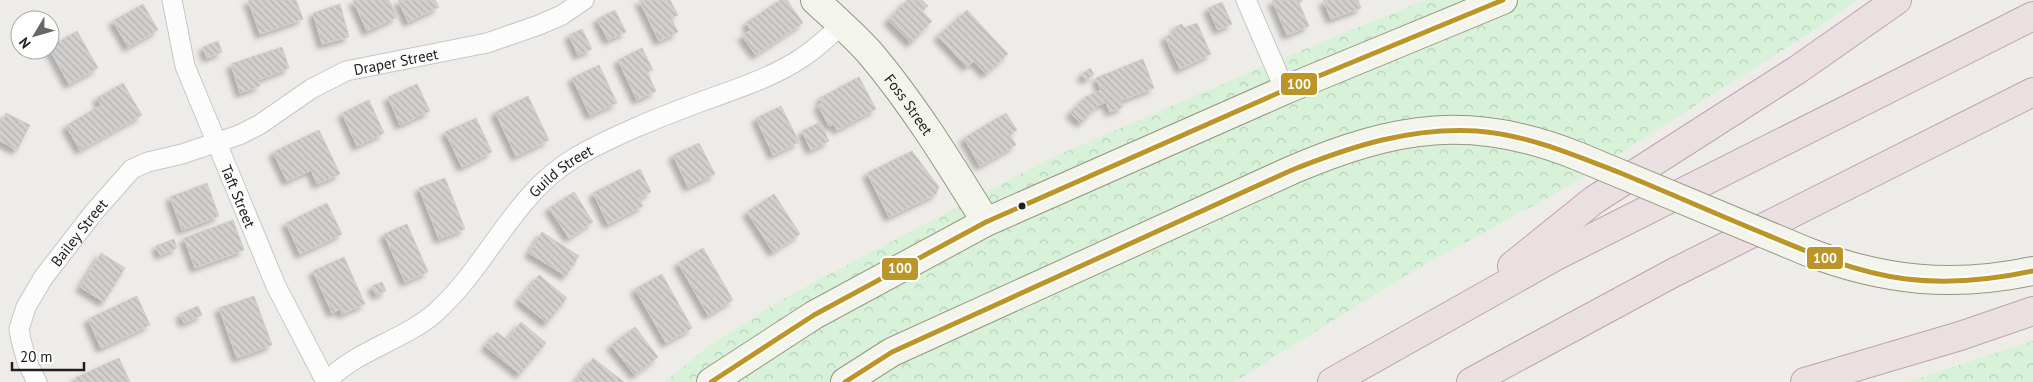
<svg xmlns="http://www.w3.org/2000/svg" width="2033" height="382" font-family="'PT Sans',sans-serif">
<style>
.park{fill:url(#park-crowns)}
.building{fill:url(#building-back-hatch);stroke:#d1ceca;filter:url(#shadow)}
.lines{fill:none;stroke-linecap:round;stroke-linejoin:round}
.street-casing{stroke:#c7c6c5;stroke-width:21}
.secondary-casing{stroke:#959781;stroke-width:30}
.highway-casing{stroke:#c2a1aa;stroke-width:30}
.street{stroke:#fcfcfc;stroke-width:19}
.secondary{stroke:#f3f4ec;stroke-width:28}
.highway{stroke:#eae0e1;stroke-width:28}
.secondary-bridge-casing{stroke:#959781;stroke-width:30;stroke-linecap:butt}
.secondary-bridge{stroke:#f3f4ec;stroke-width:28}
.bus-1-casing{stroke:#fff;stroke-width:9}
.bus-1{stroke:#bc9528;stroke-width:5}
.bus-dot{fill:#202020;stroke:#fff;stroke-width:2}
.labels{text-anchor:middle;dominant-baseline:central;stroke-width:5;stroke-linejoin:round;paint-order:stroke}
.street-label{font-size:15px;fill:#202020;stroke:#fff}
.line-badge{stroke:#fff;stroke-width:2}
.badge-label{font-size:14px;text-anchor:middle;font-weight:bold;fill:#fff}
</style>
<defs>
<pattern id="park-crowns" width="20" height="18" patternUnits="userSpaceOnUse" patternTransform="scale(1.25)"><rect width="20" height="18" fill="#d8f2d9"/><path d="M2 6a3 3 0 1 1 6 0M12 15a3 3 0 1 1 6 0" fill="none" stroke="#b9cfba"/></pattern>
<pattern id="building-back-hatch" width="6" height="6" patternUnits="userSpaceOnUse" patternTransform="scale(1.25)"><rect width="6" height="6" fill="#d2d0ce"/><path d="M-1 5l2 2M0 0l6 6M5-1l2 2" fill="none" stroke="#b4b2b1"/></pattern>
<filter id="shadow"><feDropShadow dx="-4.5" dy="4.5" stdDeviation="2.5" flood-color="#0004"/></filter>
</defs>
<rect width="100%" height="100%" fill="#eeece9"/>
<g class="park">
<polygon points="1425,0 1857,0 1811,32 1571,185 1415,270 1234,382 664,382 713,343 790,295 1051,158 1285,57"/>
<polygon points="2033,341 2033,382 1907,382"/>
</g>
<g class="building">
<polygon points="248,0 296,0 303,19 260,34"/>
<polygon points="353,0 389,0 397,17 367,31"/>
<polygon points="398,0 435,0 439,7 408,22"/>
<polygon points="639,0 670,0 678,15 671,18 678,32 659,41"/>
<polygon points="780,0 787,0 803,23 756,55 742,36 751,30 746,23"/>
<polygon points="907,0 922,0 928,6 922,11 932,21 911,43 888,20"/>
<polygon points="1272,0 1303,0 1299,3 1309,26 1287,35"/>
<polygon points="1323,0 1358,0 1361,8 1331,19"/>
<polygon points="1222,2 1232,24 1218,30 1208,8"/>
<polygon points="143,4 158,30 128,47 113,21"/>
<polygon points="340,4 349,37 322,44 313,13"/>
<polygon points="615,10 626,32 608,40 597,19"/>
<polygon points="967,10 1008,54 986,74 974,61 967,67 938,36"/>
<polygon points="1197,23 1211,54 1180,69 1165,37 1177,31 1175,27 1182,24 1184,28"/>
<polygon points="582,29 592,49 578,55 569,35"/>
<polygon points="77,31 98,68 69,84 50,50 50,47"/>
<polygon points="218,41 222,52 207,58 203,47"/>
<polygon points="282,47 289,68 258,80 260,86 240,93 231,64"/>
<polygon points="642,48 653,70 647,72 656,91 637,100 618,60"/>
<polygon points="1143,59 1154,88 1120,101 1123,107 1110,112 1106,102 1097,106 1081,123 1070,113 1087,96 1101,90 1096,78"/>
<polygon points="599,65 617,103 590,115 572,78"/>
<polygon points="1090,68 1094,74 1086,80 1081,75"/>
<polygon points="859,77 876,109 837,130 834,124 829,126 818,105 823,103 820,98"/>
<polygon points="123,83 142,115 80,150 66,126 101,105 97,98"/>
<polygon points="417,84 430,111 400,125 388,97"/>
<polygon points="528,96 549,140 516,156 495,112"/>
<polygon points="369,100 384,133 357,146 342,113"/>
<polygon points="781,106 799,142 773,155 756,118"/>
<polygon points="6,113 30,125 17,150 0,141 0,125"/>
<polygon points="1006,113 1017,130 1010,135 1016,145 980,166 964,138"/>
<polygon points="476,118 492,152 462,167 445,132"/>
<polygon points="820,122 829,141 811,150 802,131"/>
<polygon points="319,130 340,174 317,184 311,170 287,181 273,152"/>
<polygon points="699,143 715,174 688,187 673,155"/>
<polygon points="912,151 939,187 936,194 889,217 867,173"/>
<polygon points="640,169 651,192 639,198 643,206 608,224 593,193"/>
<polygon points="445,178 465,229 439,239 419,188"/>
<polygon points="207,183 219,216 182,230 170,197"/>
<polygon points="574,192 593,222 569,238 549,208"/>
<polygon points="774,194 800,234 773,252 747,212"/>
<polygon points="327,203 342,234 300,254 286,223"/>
<polygon points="233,220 244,250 195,268 184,238"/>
<polygon points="407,224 428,272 405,282 384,234"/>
<polygon points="542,232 579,256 566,276 529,253"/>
<polygon points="174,239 177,248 160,255 156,246"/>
<polygon points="703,248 733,300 708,315 678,263"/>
<polygon points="101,253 125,268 104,302 80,287"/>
<polygon points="344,257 365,304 342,314 340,309 332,313 313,271"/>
<polygon points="662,274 692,328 666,343 635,289"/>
<polygon points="539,275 567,298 547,323 519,300"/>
<polygon points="382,282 386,291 376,295 372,286"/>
<polygon points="137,296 150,325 101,348 88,319"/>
<polygon points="254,296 272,345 237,358 219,308"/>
<polygon points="198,306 202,315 184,323 180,314"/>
<polygon points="521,322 546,343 520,374 485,346 497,332 507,340"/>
<polygon points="635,327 658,357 635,375 611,345"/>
<polygon points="119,358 130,382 77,382 75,378"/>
<polygon points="593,358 624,382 575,382"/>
</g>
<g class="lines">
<defs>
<g id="street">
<path id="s1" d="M172 0 185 66 276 286 326 382"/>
<polyline points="1246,0 1285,90"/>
<path id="s2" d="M327 381C357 350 402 341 435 313 488 266 513 194 576 157 616 134 660 117 703 101 736 89 774 77 803 57 817 48 829 36 841 25"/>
<path id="s3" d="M37 382 27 362 21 340 19 329 26 307 43 278 94 212 132 169 148 162 182 154 239 135 259 125 311 89 346 71 487 43 539 25 562 15 584 0"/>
</g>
<g id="secondary">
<path id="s4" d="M815 0C833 17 853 34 870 53 914 105 950 164 986 222"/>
<path d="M1808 252C1884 281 1953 288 2033 271"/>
<polyline points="711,382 814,315 986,222 1285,90 1503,0"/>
<path d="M845 382 892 352 1292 170C1395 126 1473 113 1580 157"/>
</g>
<g id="highway">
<polyline points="1512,266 1594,200 1797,70 1897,0"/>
<polyline points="1332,382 1556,256 2033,16"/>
<polyline points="1471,382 1673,273 2033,92"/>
<polyline points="1805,382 1960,336 2033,311"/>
</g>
</defs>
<use href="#street" class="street-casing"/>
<use href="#secondary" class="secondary-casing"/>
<use href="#highway" class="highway-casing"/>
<use href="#street" class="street"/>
<use href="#secondary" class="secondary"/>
<use href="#highway" class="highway"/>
<defs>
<polyline id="secondary-bridge" points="1580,157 1808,252"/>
</defs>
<use href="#secondary-bridge" class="secondary-bridge-casing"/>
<use href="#secondary-bridge" class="secondary-bridge"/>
<defs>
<g id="bus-1">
<polyline points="711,382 814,315 986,222 1285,90 1503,0"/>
<path d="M845 382 892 352 1292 170C1352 146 1411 127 1477 131 1527 135 1572 154 1618 172 1667 192 1716 214 1765 234 1810 253 1857 273 1906 279 1948 284 1991 280 2033 271"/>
</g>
</defs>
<use href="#bus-1" class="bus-1-casing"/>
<use href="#bus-1" class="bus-1"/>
</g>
<circle class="bus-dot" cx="1022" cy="206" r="4.5"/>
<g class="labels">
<g class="street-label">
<text stroke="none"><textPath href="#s3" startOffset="542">Draper Street</textPath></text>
<text stroke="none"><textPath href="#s4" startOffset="141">Foss Street</textPath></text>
<text stroke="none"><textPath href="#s2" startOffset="319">Guild Street</textPath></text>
<text stroke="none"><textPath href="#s1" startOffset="208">Taft Street</textPath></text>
<text stroke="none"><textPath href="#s3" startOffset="171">Bailey Street</textPath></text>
</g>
</g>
<g class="line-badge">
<rect x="1280" y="72" width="38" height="24" rx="5" fill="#bc9528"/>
<rect x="1806" y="246" width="38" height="24" rx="5" fill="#bc9528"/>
<rect x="881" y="257" width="38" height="24" rx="5" fill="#bc9528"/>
</g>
<g class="badge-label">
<text x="1299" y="89">100</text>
<text x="1825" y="263">100</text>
<text x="900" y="273">100</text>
</g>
<g transform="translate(35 35) rotate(232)"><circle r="24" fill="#ffffff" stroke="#a6a6a6"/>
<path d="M0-4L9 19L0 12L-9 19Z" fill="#686766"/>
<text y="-8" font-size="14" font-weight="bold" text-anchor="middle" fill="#202020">N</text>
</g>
<path d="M12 362v8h72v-8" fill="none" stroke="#202020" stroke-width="2.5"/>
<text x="20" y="362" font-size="15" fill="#202020" stroke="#ffffff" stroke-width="4" paint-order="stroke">20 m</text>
</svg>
